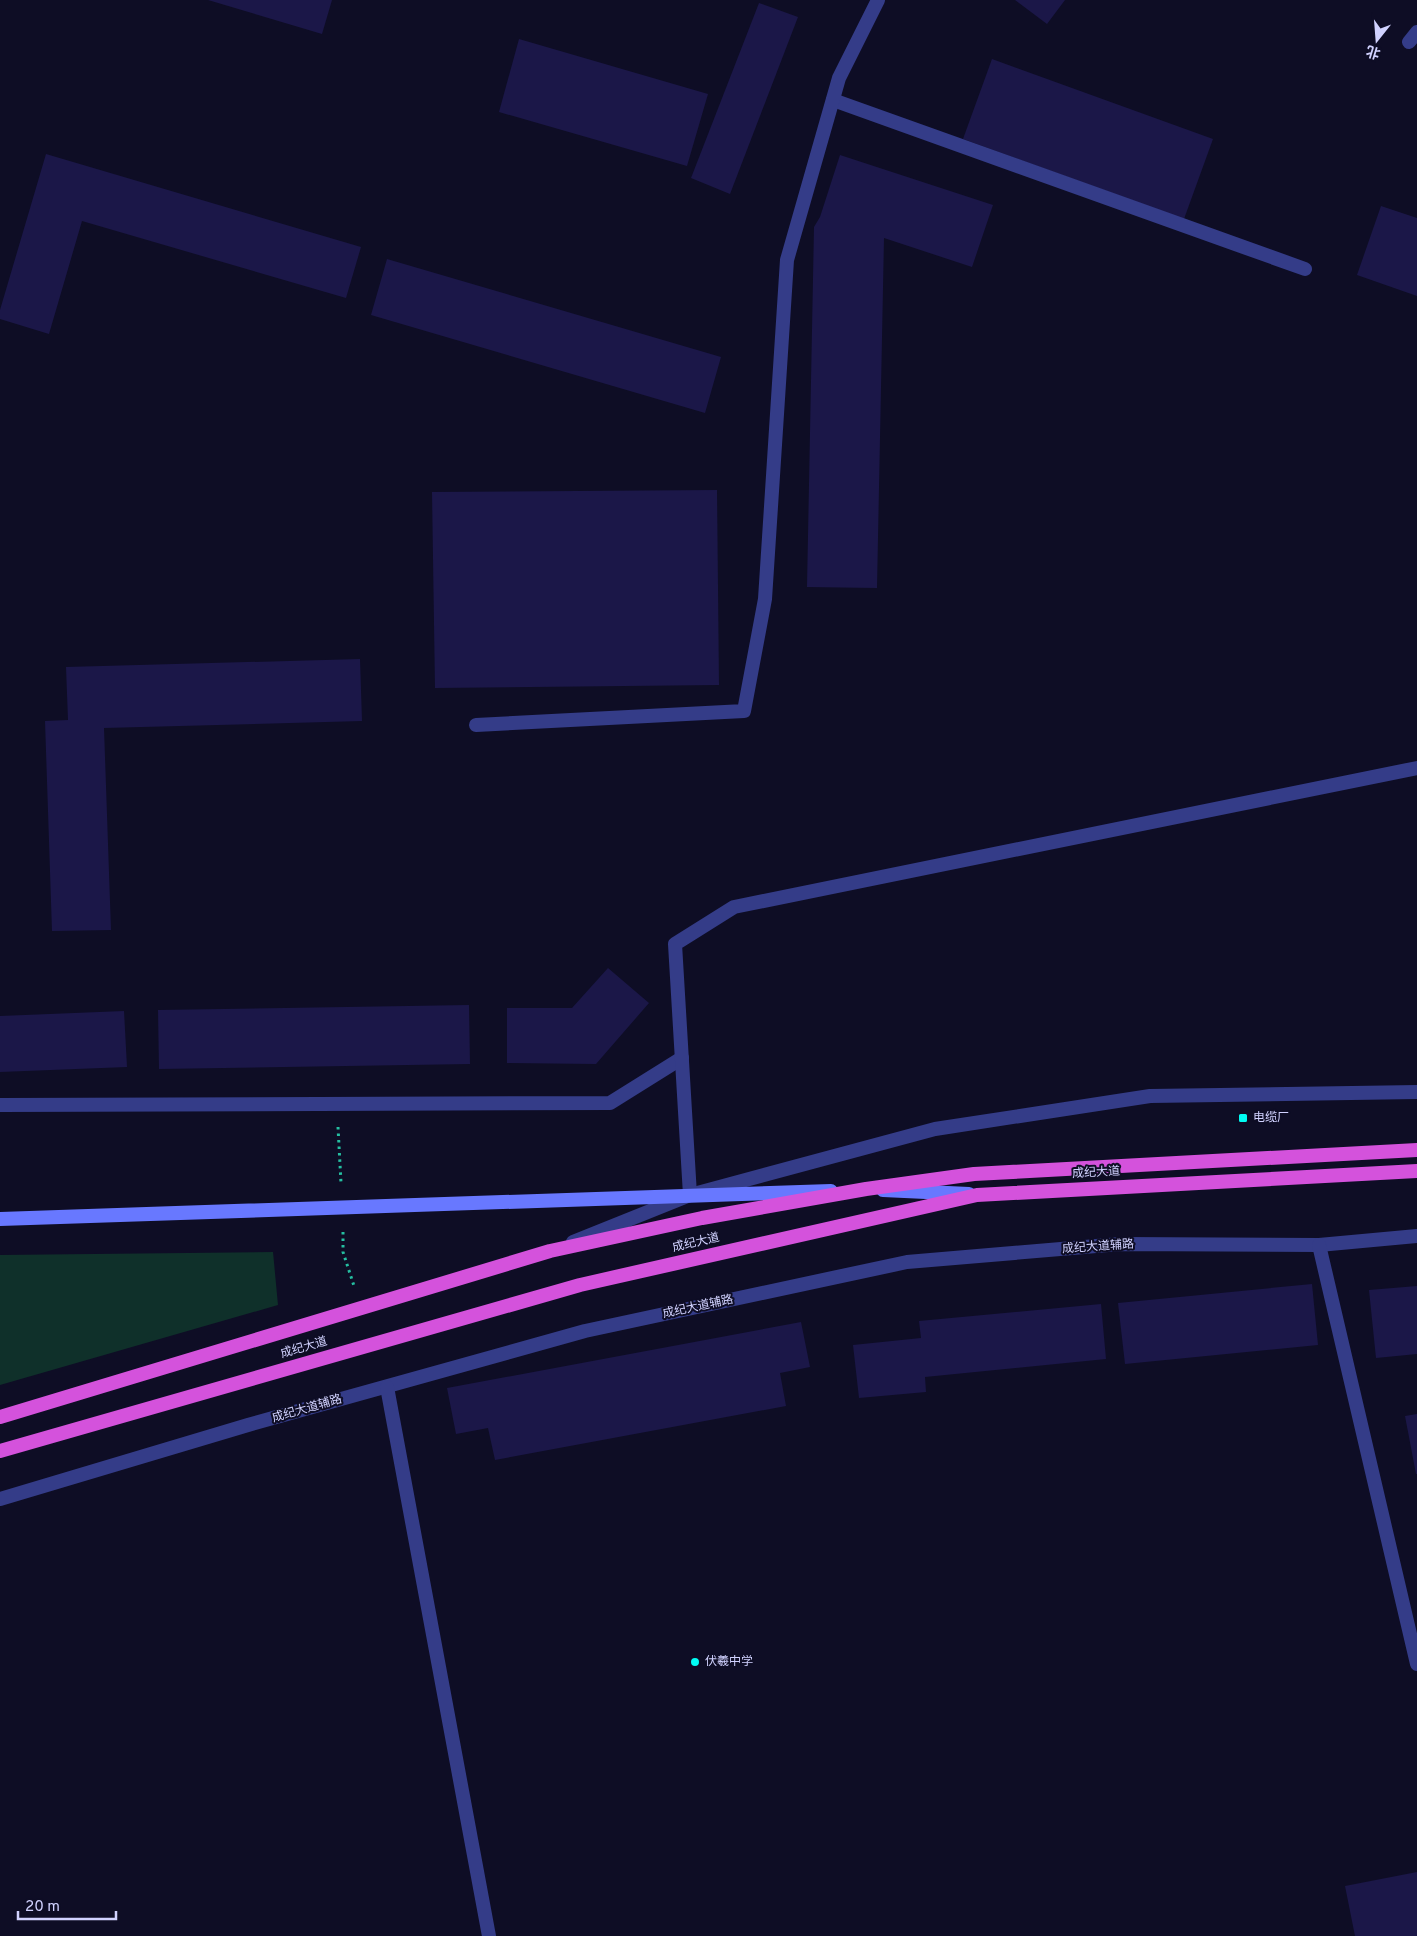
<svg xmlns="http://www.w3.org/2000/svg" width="1417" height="1936" font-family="Overpass,'Noto Sans SC',sans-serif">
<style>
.green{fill:#0f302a}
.building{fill:#1b1748}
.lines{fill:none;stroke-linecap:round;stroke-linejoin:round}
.path{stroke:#25bfa1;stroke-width:3;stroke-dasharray:2.5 4;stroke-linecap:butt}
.service{stroke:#343c88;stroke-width:14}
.minor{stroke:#343c88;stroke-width:14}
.secondary{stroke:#6878ff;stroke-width:14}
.trunk{stroke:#d452dc;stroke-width:14}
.poi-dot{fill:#00fcf4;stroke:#0e0d25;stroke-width:2}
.labels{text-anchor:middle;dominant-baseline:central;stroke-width:4;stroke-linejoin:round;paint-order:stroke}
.poi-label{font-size:12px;fill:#d1d2ff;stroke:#0e0d25;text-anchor:start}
.street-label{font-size:12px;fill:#d1d2ff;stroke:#0e0d25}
</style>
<rect width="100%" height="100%" fill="#0e0d25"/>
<polygon class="green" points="273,1252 278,1305 0,1385 0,1255"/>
<g class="building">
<polygon points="208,0 332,0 322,34"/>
<polygon points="1015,0 1065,0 1047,24"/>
<polygon points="759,3 798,17 730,194 691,178"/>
<polygon points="519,39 708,94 687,166 499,112"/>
<polygon points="992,59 1213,139 1184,219 963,139"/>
<polygon points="46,154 361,247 346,298 82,221 49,334 0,319 0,310"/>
<polygon points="840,155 993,205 972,267 884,238 877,588 807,587 814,227 820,217"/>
<polygon points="1381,206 1417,218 1417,296 1357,275"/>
<polygon points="387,259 721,357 705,413 371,315"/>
<polygon points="717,490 719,685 435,688 432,492"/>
<polygon points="360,659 362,721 104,728 111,930 52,931 45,721 68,720 66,667"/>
<polygon points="608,968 649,1003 596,1064 507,1063 507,1008 572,1008"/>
<polygon points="469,1005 470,1064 159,1069 158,1010"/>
<polygon points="124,1011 127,1067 0,1072 0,1016"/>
<polygon points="1312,1284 1318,1345 1125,1364 1118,1303"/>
<polygon points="1417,1286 1417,1354 1376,1358 1369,1290"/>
<polygon points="1101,1304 1106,1359 925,1377 926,1392 859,1398 853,1345 921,1338 919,1321"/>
<polygon points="801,1322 810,1367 780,1373 786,1406 495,1460 488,1428 456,1434 447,1388"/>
<polygon points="1417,1414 1417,1474 1416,1474 1405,1416"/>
<polygon points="1417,1872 1417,1936 1355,1936 1345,1886"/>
</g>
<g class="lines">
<g class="path">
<polyline points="338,1127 341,1183"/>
<polyline points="343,1232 343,1252 354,1286"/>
</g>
<g class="service">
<polyline points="1409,42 1417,32"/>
<polyline points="833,100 1305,269"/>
<polyline points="573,1242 690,1195 935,1129 1150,1096 1417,1092"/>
<polyline points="0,1499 248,1425 585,1331 907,1262 1120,1244 1319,1245 1417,1236"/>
</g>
<g class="minor">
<polyline points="476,725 744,711 765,599 787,260 839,78 878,0"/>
<polyline points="0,1105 610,1103 682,1058"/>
<polyline points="690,1195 675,944 734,907 1417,768"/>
<polyline points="1319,1245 1417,1664"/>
<polyline points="387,1387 489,1936"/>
</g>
<g class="secondary">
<polyline points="883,1190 969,1194"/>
<polyline points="0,1219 831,1191"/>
</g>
<g class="trunk">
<polyline points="0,1417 550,1251 702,1218 866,1189 974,1174 1417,1150"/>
<polyline points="0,1451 580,1285 977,1195 1417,1171"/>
</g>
</g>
<g class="poi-dot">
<rect x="1238" y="1113" width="10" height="10" rx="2.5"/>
<circle cx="695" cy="1662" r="5"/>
</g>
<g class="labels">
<g class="poi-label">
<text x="1253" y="1118">电缆厂</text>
<text x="705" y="1662">伏羲中学</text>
</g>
<g class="street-label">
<text transform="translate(1096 1173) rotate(-3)">成纪大道</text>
<text transform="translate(696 1243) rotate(-13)">成纪大道</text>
<text transform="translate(1098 1247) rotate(-4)">成纪大道辅路</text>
<text transform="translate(698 1307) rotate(-12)">成纪大道辅路</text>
<text transform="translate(304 1348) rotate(-16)">成纪大道</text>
<text transform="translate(307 1409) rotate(-16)">成纪大道辅路</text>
</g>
</g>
<g transform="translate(1377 40) rotate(197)" stroke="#0e0d25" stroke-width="4" paint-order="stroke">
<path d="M0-4L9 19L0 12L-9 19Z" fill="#d1d2ff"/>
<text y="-8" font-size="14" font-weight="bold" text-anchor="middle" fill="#d1d2ff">北</text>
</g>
<path d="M18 1911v8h98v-8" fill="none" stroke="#d1d2ff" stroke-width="2.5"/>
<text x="25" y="1911" font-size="15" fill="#d1d2ff" stroke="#0e0d25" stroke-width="4" paint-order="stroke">20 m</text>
</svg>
